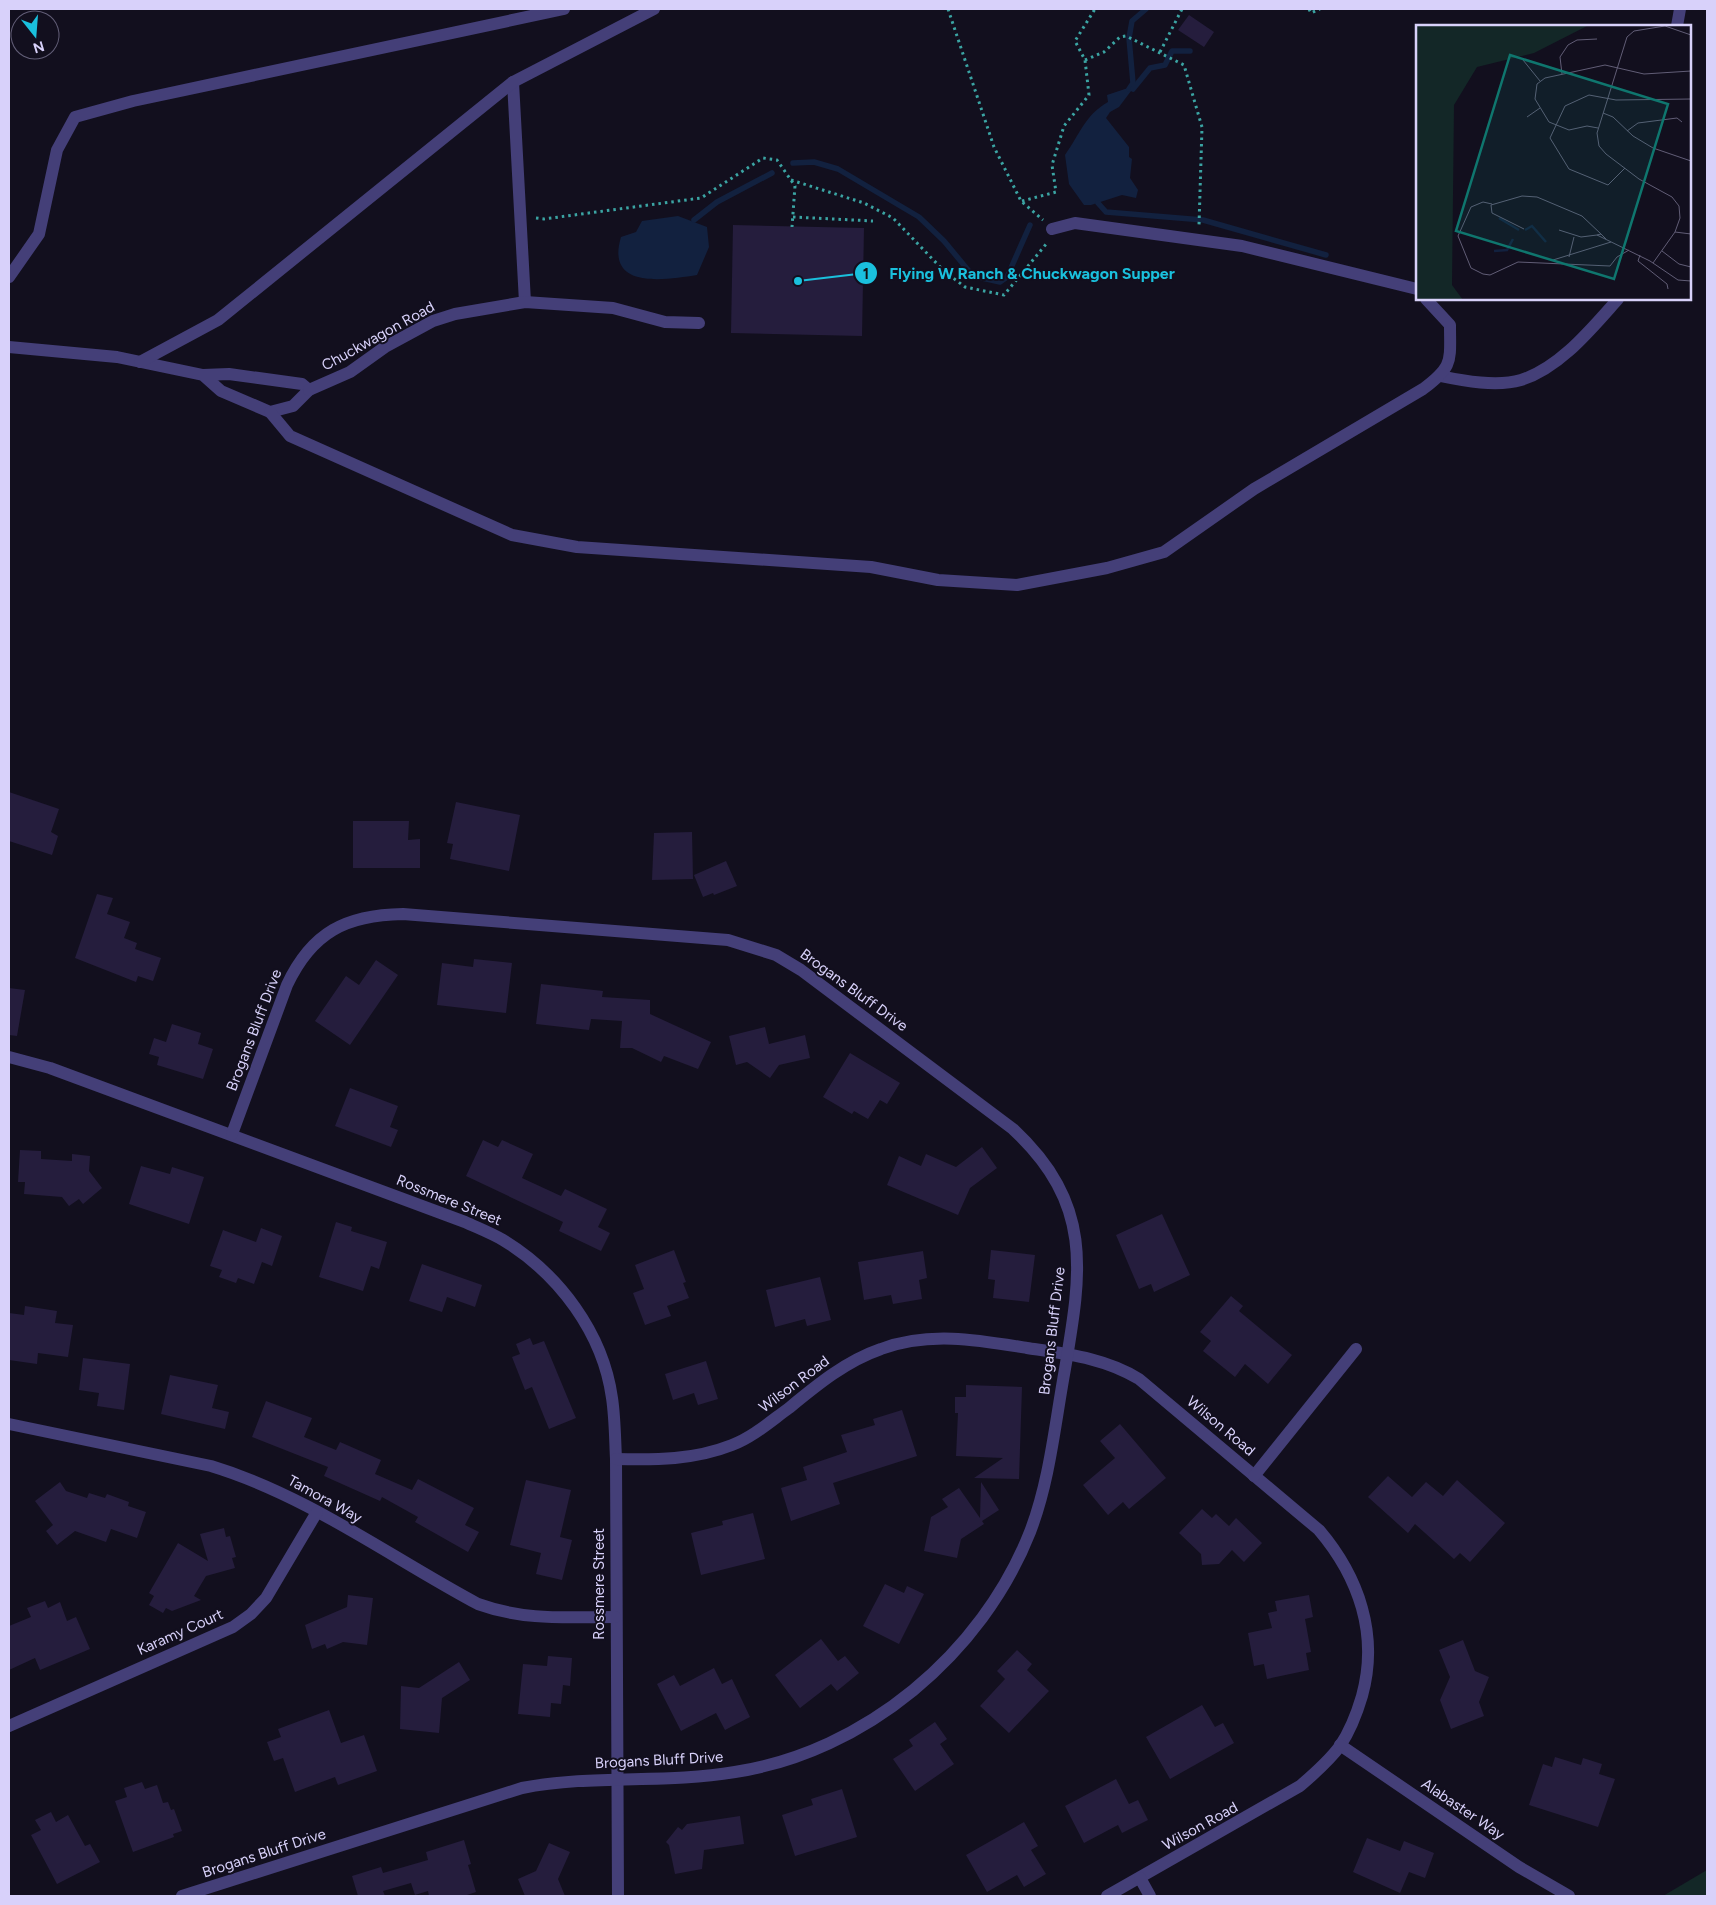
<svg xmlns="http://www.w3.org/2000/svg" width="1716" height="1905" font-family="Figtree,sans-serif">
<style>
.green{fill:#132727}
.water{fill:#12213f}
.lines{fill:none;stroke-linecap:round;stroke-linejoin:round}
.stream{stroke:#12213f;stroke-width:5.5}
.building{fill:#251d3d}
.path{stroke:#3ba4a3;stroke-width:3;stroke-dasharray:2.5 4;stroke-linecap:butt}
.minor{stroke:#443f78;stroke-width:12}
.labels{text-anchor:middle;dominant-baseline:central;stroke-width:4;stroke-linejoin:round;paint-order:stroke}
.street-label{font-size:15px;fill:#d8d1fa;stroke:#120f1e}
.inset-river{fill:none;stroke:#12213f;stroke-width:2.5}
.inset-road{fill:none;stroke:#615d76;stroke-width:1}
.view{fill:#0f766e;fill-opacity:0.15;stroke:#0f766e;stroke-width:2.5}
.inset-edge{fill:none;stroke:#d8d1fa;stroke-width:2.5}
.leader{fill:none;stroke:#1ac0dd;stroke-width:2}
.callout-dot{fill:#1ac0dd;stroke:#120f1e;stroke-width:2}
.mark-label{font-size:15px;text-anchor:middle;font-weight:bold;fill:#111}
.callout-label{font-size:16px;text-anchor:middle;font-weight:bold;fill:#1ac0dd;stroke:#120f1e;stroke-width:4;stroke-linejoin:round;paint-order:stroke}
</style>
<rect width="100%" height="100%" fill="#120f1e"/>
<polygon class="green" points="1707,1870 1707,1896 1663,1896"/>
<g class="water">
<path d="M1128 88 1131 91 1119 107 1110 112 1106 118 1129 147V157L1132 159 1130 178 1138 190 1136 198 1122 195 1091 205H1084L1069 184 1065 155C1080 134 1085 115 1108 102L1107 95Z"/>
<path d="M678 216 707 227 709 247 697 275C665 280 605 290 621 237L636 232 642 221Z"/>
</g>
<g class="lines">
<g class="stream">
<polyline points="1129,89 1133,83 1129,38 1132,21 1146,9"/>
<polyline points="1133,89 1150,68 1165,65 1172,51 1190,51"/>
<polyline points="793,163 814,162 838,169 919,217 944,241 973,276 1000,282 1007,277 1030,225"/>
<polyline points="1098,203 1106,212 1203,220 1326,255"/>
<polyline points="694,220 717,202 772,173"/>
</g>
</g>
<g class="building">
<polygon points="1189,15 1214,32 1204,47 1178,30"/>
<polygon points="733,225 864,228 862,336 731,333"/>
<polygon points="9,792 59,809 51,832 58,836 52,855 9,841"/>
<polygon points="456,802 520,815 509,871 450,859 453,844 447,843"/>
<polygon points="353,821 409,821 408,840 420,839 420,868 353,868"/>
<polygon points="692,832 693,879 652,880 654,833"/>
<polygon points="726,861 737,886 714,895 713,893 703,897 694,875"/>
<polygon points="97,894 113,898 107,914 130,922 124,938 137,943 135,949 161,958 153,981 138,976 136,982 75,958"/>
<polygon points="474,959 512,963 506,1013 437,1005 442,963 473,967"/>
<polygon points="376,960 398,975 350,1045 315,1021 346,976 359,985"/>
<polygon points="541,984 603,991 602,997 650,1000 650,1014 711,1042 698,1069 664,1056 661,1062 632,1048 620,1048 622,1021 591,1019 589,1030 536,1024"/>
<polygon points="9,988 25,990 17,1036 9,1035"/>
<polygon points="172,1024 201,1033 198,1044 213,1049 203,1079 157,1065 159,1057 149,1054 154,1038 166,1042"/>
<polygon points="765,1027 769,1044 805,1035 810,1058 779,1065 770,1078 747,1062 736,1065 729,1036"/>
<polygon points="850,1053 900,1083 887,1104 880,1100 868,1119 854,1111 852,1114 823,1097"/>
<polygon points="350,1088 398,1106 390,1127 398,1130 391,1147 335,1126"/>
<polygon points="483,1140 498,1147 502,1140 533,1154 522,1178 561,1196 565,1189 607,1209 598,1227 610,1233 601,1251 559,1231 563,1222 466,1176"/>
<polygon points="982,1147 997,1168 970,1188 958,1215 887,1185 899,1156 921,1166 926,1154 956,1167"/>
<polygon points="20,1150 41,1151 41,1159 72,1161 72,1154 90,1156 89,1171 102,1188 83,1204 79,1199 69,1206 62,1197 24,1194 25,1182 18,1182"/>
<polygon points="141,1166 170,1174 172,1167 204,1177 189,1224 129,1204"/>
<polygon points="1162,1214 1190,1275 1154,1292 1151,1284 1139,1289 1116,1235"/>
<polygon points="336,1222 352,1227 351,1231 387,1242 379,1269 371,1266 363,1291 319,1277"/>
<polygon points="261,1228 282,1236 272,1266 262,1262 254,1284 238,1278 236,1283 219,1277 222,1270 210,1266 223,1230 256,1242"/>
<polygon points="674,1250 686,1282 683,1283 689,1298 667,1306 671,1316 645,1325 633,1293 644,1289 635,1265"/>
<polygon points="991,1250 1035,1255 1029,1302 993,1298 995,1280 988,1279"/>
<polygon points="923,1251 927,1278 919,1280 922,1299 893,1304 891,1295 864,1300 858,1262"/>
<polygon points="422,1264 482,1285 475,1307 447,1297 442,1312 409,1301"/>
<polygon points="820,1277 831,1320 807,1326 805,1319 775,1327 766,1290"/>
<polygon points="1231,1296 1243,1306 1239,1311 1292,1355 1268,1384 1245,1364 1235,1377 1203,1351 1211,1341 1200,1332"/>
<polygon points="25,1306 57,1311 55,1323 73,1325 68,1357 38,1353 37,1364 9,1360 9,1313 24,1315"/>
<polygon points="530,1338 533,1345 544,1341 576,1418 549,1429 532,1387 525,1390 512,1357 520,1354 516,1344"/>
<polygon points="83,1358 130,1364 124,1410 97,1406 99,1393 79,1390"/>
<polygon points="706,1361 718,1399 698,1405 694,1393 673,1400 665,1374"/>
<polygon points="170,1375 218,1385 212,1408 229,1412 225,1429 161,1414"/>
<polygon points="966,1385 1022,1387 1019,1479 974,1478 1003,1458 956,1456 958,1413 955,1413 955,1397 966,1397"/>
<polygon points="266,1401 312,1418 304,1437 336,1450 340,1442 381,1460 375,1474 412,1490 418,1479 474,1508 465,1525 479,1532 468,1552 415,1522 418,1517 382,1497 380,1501 324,1476 328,1467 252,1437"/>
<polygon points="902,1410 917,1456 833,1483 840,1504 791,1521 781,1488 807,1480 803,1467 847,1452 841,1435 875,1425 873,1419"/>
<polygon points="1120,1424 1166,1478 1129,1509 1123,1502 1108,1515 1083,1485 1115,1458 1100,1441"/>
<polygon points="1388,1476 1412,1497 1426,1482 1443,1496 1457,1480 1505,1523 1470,1562 1460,1553 1454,1559 1415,1524 1408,1533 1368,1497"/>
<polygon points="526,1480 571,1490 560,1537 572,1540 562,1580 536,1574 541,1553 510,1545"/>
<polygon points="60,1482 66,1491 87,1498 89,1493 105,1498 107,1494 129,1502 128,1506 146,1512 137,1538 111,1529 106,1542 75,1531 57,1545 46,1531 53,1525 35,1501"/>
<polygon points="981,1482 999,1510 982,1521 984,1524 961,1539 957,1558 924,1551 931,1517 948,1507 942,1499 959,1488 980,1518"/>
<polygon points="1202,1509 1212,1518 1216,1514 1229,1526 1236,1518 1262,1543 1244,1562 1232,1550 1219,1564 1202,1565 1201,1554 1179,1533"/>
<polygon points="753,1513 765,1559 701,1575 691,1533 723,1525 722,1521"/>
<polygon points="224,1528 226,1537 230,1536 236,1557 232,1558 235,1568 206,1576 194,1596 201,1600 172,1611 166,1608 163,1613 149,1605 154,1596 149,1593 178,1543 208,1561 200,1534"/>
<polygon points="885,1584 904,1593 907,1586 924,1594 899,1644 863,1626"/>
<polygon points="348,1595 373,1598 367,1645 343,1642 327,1649 325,1644 312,1649 305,1625 347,1607"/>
<polygon points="1309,1595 1313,1617 1305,1619 1311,1652 1306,1653 1309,1670 1267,1679 1264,1664 1254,1666 1248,1633 1272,1628 1268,1613 1277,1611 1275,1601"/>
<polygon points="45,1601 48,1608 60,1602 67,1621 76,1617 90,1649 40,1670 35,1658 9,1670 9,1626 31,1617 27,1608"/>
<polygon points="821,1639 838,1661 845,1656 859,1673 837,1691 831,1684 800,1708 775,1675"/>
<polygon points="1463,1640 1475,1671 1489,1677 1479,1702 1484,1716 1451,1729 1440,1700 1450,1677 1439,1650"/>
<polygon points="1017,1650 1032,1664 1027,1670 1049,1691 1009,1733 980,1706 1005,1679 997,1671"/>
<polygon points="548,1656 572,1658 570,1686 563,1685 561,1704 551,1703 550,1717 518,1714 523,1664 547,1666"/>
<polygon points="459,1662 470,1680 442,1698 439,1733 400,1729 401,1686 419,1688"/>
<polygon points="714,1668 722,1684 732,1679 750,1717 725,1730 716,1713 681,1731 657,1684 674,1675 680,1686"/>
<polygon points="1202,1705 1215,1727 1223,1723 1234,1743 1170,1779 1146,1737"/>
<polygon points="329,1710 341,1743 364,1735 377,1771 338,1785 335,1777 295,1792 283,1758 274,1761 267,1742 281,1737 278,1729"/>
<polygon points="935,1722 947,1739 940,1744 954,1764 915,1791 893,1759 913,1746 909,1740"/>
<polygon points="1555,1757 1581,1765 1583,1758 1602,1764 1599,1774 1615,1779 1598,1827 1529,1805 1543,1764 1552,1767"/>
<polygon points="1116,1779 1129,1804 1138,1800 1148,1820 1122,1833 1118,1825 1084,1843 1065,1806"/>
<polygon points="142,1782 145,1789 157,1785 163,1803 168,1802 171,1810 174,1809 182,1831 173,1834 174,1837 133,1852 115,1801 127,1797 124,1788"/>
<polygon points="842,1789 857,1837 795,1856 782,1815 813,1805 811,1799"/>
<polygon points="51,1812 56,1822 68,1815 85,1846 90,1844 100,1862 57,1884 31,1835 41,1830 35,1820"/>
<polygon points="740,1816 744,1844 704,1850 702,1869 675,1874 669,1845 666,1842 678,1827 682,1830 687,1824"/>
<polygon points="1024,1822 1038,1846 1031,1850 1046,1874 1024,1887 1017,1875 987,1892 966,1855"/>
<polygon points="1367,1838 1400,1851 1404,1841 1434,1853 1425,1878 1409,1872 1400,1893 1353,1872"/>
<polygon points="464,1840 471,1864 468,1865 476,1892 464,1896 429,1896 428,1891 415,1895 411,1883 383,1891 385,1896 358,1896 352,1876 381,1867 383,1873 428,1860 426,1852"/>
<polygon points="549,1843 570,1852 558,1879 565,1896 525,1896 518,1879 536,1871"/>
</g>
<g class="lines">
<g class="path">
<polyline points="948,9 994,147 1021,201 1043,220"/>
<polyline points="1309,9 1311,13 1320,9"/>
<polyline points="1160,52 1182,9"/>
<polyline points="1085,60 1104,52 1120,37 1126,36 1184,65 1202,127 1199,225"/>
<polyline points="791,180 864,203 893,218 944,271 965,287 1004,295 1047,243"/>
<polyline points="1022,201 1056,192 1052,165 1064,126 1089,95 1085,60 1075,41 1095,9"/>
<polyline points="793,217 873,221"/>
<polyline points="536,218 544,219 701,198 763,158 777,160 795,186 792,227"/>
</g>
<g class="minor">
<polyline points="1677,26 1680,9"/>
<polyline points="513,82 525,302"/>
<polyline points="1052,229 1075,223 1242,246 1417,289"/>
<polyline points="9,277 39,234 57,150 75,117 133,101 564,9"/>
<polyline points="9,347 117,357 203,375 229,374 302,384 309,390 293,406 270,412 221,391 203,375"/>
<polyline points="140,362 218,320 513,82 654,9"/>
<path d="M1440 376C1464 381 1497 387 1521 380 1560 368 1592 328 1618 299"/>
<polyline points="309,390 350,372 385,347 433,321 455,314 525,302 613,308 665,322 699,323"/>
<path d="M270 412 290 436 512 535 577 547 871 567 938 580 1017 585 1107 568 1164 552 1254 489 1423 389C1454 366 1450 361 1450 325L1426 299"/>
<path d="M9 1057 50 1068 465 1222C478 1228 491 1233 503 1240 559 1274 603 1333 612 1398 615 1418 615 1439 616 1459L618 1896"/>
<path d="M9 1424 211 1466C307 1495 390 1557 478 1604 525 1621 567 1617 615 1617"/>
<path d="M616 1459C656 1460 694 1460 732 1445 753 1437 771 1421 789 1408 817 1385 846 1361 881 1349 929 1331 979 1340 1027 1348 1067 1354 1105 1358 1139 1379L1319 1530C1359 1577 1379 1635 1362 1696 1357 1713 1350 1731 1340 1746 1329 1761 1314 1774 1300 1786L1107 1896"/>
<polyline points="1254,1476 1356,1349"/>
<polyline points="9,1726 233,1627 251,1614 266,1598 317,1512"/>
<polyline points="1340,1745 1519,1867 1569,1896"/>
<polyline points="1140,1878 1150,1896"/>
<path d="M182 1896 522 1788C593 1774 665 1784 735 1772 865 1752 982 1654 1030 1532 1050 1480 1055 1423 1065 1369 1082 1269 1093 1204 1013 1129L801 970 776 955 728 940 403 914C346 915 312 932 287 985L232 1134"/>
</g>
</g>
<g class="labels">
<g class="street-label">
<text transform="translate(378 336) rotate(-29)">Chuckwagon Road</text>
<text transform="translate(854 990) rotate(36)">Brogans Bluff Drive</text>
<text transform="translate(254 1030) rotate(-69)">Brogans Bluff Drive</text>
<text transform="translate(449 1200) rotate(22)">Rossmere Street</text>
<text transform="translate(1052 1331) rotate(-83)">Brogans Bluff Drive</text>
<text transform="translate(794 1384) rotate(-37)">Wilson Road</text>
<text transform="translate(1221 1426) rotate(40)">Wilson Road</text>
<text transform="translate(325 1499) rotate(29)">Tamora Way</text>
<text transform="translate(599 1584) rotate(-90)">Rossmere Street</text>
<text transform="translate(180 1632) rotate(-24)">Karamy Court</text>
<text transform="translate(659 1760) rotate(-3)">Brogans Bluff Drive</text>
<text transform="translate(1463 1809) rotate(34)">Alabaster Way</text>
<text transform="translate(1200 1826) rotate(-29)">Wilson Road</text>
<text transform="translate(264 1853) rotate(-18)">Brogans Bluff Drive</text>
</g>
</g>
<g transform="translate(1416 25)">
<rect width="275" height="275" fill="#120f1e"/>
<path d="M0 0H173L118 28 61 42 38 80 36 260 47 275H0Z" fill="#132727"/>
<path class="inset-river" d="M83 193 103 205M109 205 116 201 130 217M78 226 91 225 97 214"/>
<path class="inset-road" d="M107 35 124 56M146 49 144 32 152 20 161 15 181 14M187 88 197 92 217 111 237 123 275 136M111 92 124 83M182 103 171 101 153 105 133 97 119 74 121 59 129 53 189 40 228 49 275 46M211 106 222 98 261 93 266 97M209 143 192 160 153 144 134 113 149 81 173 70 200 75 275 74M76 179 67 177 55 182 42 211 55 243 67 249 74 250 102 237 194 241 201 232 213 225M108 204 76 188 75 180 106 171 121 172 166 191 185 209M143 205 165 212 181 210M259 207 275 209M190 214 185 209 181 210 234 236 262 255 275 256M246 226 263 239 275 242M224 230 222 236 251 259 252 264M153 232 158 212M137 235 195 217M237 238 259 207 264 193 263 181 256 172 223 154 190 129 183 121 181 108 211 12 218 6 249 1 275 10"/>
<path class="view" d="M94 30 252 79 198 254 40 206Z"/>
<rect width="275" height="275" class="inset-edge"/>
</g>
<path class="leader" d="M798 281L866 273"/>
<g class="callout-dot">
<circle cx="798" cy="281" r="5"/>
<circle cx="866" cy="273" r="12"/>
</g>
<g class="mark-label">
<text x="866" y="279">1</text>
</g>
<g class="callout-label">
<text x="1032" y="279">Flying W Ranch &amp; Chuckwagon Supper</text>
</g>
<rect width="1716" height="1905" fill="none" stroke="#d8d1fa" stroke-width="20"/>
<g transform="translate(35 35) rotate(163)"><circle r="24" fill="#120f1e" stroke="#615d76"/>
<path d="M0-4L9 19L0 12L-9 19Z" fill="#1ac0dd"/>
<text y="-8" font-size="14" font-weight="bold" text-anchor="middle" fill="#d8d1fa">N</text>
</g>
</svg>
